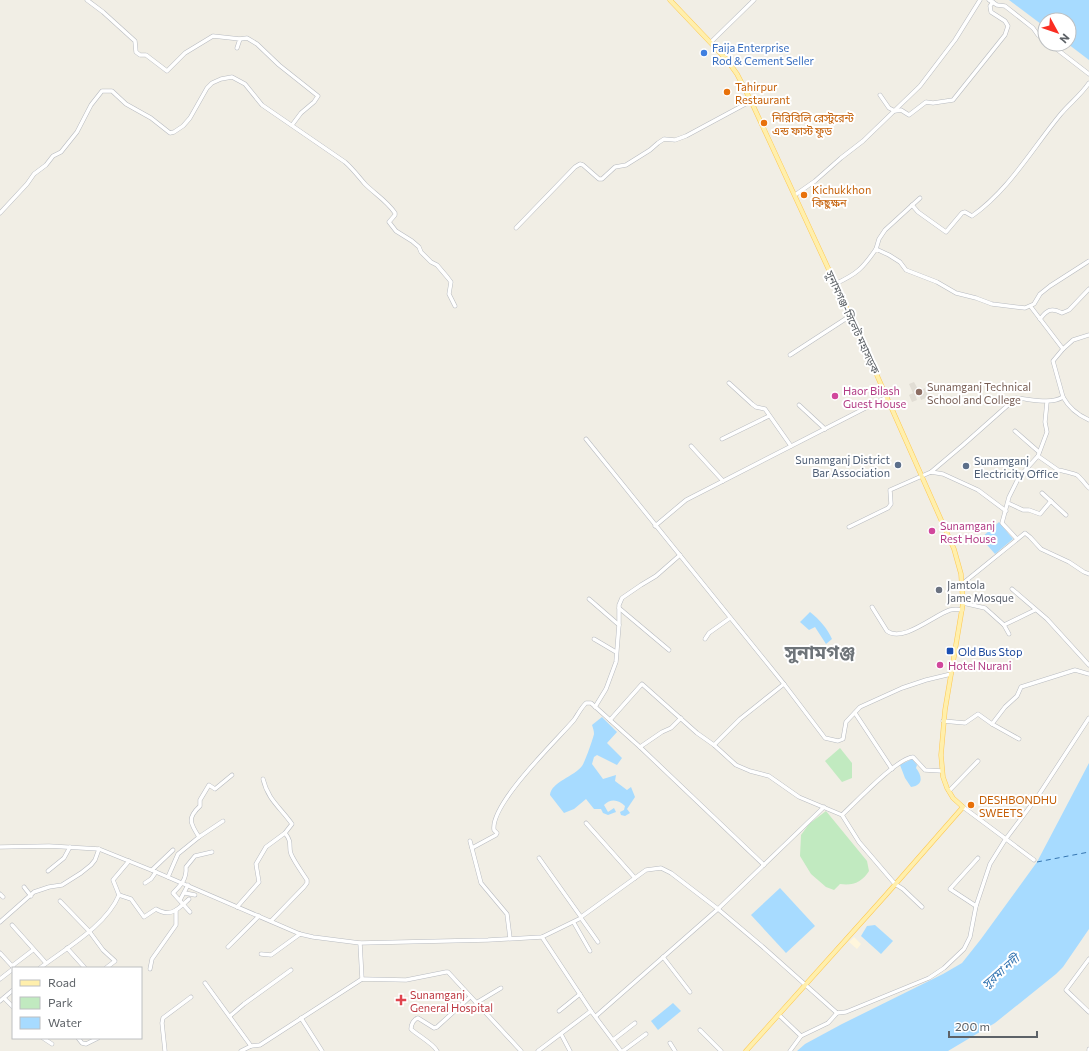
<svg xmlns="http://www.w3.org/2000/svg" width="1089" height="1051" font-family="Commissioner,'Noto Sans Bengali',sans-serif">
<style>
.commercial{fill:#fff6dc}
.education{fill:#e1ddd4}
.green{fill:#c1eac0}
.water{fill:#a7dbff}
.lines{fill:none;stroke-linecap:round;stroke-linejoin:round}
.ferry{stroke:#3676b2;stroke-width:1;stroke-dasharray:5 4;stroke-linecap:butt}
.minor-casing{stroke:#b8bbc0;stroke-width:4.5}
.major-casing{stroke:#ffc950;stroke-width:5}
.minor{stroke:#fff;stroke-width:3.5}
.major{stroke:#ffefac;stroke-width:4}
.shop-dot{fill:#3f7fe0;stroke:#fff;stroke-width:1.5}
.food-dot{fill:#e8710a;stroke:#fff;stroke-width:1.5}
.education-dot{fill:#8d6e63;stroke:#fff;stroke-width:1.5}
.hotel-dot{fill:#d1479c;stroke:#fff;stroke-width:1.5}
.service-dot{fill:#5c6f8a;stroke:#fff;stroke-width:1.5}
.worship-dot{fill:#6b7280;stroke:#fff;stroke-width:1.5}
.transit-dot{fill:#1a4fb4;stroke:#fff;stroke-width:1.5}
.health-dot{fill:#e0444e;stroke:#fff;stroke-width:1.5}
.labels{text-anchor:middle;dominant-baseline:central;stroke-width:4;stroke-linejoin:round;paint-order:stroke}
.shop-label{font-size:11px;fill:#366cbe;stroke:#fff;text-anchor:start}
.food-label{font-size:11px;fill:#c56008;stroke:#fff;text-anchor:start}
.street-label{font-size:11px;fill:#5d6267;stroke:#fff}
.education-label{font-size:11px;fill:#785e54;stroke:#fff;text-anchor:start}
.hotel-label{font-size:11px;fill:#b23c85;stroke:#fff;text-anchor:start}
.service-label{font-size:11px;fill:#4e5e75;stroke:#fff;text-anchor:end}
.worship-label{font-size:11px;fill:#5b616d;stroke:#fff;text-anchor:start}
.transit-label{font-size:11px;fill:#164399;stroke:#fff;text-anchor:start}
.health-label{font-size:11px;fill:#be3a42;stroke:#fff;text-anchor:start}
.water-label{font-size:12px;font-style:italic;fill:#3676b2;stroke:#fff}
.town-label{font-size:19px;font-weight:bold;fill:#6e7479;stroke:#fff}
</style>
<rect width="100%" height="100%" fill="#f1eee5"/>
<polygon class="commercial" points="854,937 861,944 857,949 849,942"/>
<polygon class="education" points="914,382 919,391 925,388 928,397 921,400 918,392 915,394 917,400 912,402 909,395 913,393 909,384"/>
<g class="green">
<polygon points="840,748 852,763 852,778 842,782 825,761"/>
<path d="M826 811 867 861 869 871C862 882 853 886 840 884L834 890 826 887 811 874 800 856 801 835 809 824Z"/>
</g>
<g class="water">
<polygon points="1009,0 1089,0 1089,60 1068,44 1069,20 1045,20 1045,27"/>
<polygon points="999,522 1013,539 995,554 981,538"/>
<path d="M810 612C820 620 827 628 832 639L826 644 815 627 809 630 800 622Z"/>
<path d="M602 717 617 732 607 743 622 758 617 765 597 755 594 757 592 764 603 779 616 775 615 781 627 790 631 787 635 797 627 809 630 813 625 816 621 815 620 812 624 810 625 806C619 800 611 798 604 805L608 812 614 808 616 812 608 815 603 813 601 809H594L586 799 574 809 564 813 550 795C551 782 575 776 582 766 585 762 593 739 594 734 594 731 593 728 592 725Z"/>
<path d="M912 759 917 765 916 768C922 776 924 785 911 787L905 778 900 765Z"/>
<polygon points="1089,763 1089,929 1063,967 1056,974 995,1023 948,1051 797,1051 805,1044 842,1024 943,974 962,963 981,939 1037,862"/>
<polygon points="780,888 815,926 786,953 751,915"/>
<polygon points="875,925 893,941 881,954 861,936 867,926"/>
<polygon points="673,1003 681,1011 658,1030 651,1021"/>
</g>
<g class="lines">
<polyline class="ferry" points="1037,862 1089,852"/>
<defs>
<g id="minor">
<polyline points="87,0 103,12 135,41 136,52 140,55 146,55 167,71 185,53 213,36 240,39 237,48"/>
<polyline points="989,0 997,5 1005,6 1033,28 1038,35 1045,40"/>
<polyline points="240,39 247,38 257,44 279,65 318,96 314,102 301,113 292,125"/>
<polyline points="711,42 754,0"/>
<polyline points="1050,44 1089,74"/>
<polyline points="880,95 889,108 895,111 901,110 909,115 926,102 933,103 953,100 1005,35 1008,26 1005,21 991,12 990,6 993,2"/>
<polyline points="795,195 815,181 841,158 863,141 920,86 955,40 980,0"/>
<path d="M912 205 918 212 946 232 962 213 965 212 972 216C1009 190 1032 149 1060 115 1069 104 1081 95 1089 83"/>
<path d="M0 213 27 184 34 174 46 165 53 156 61 152 77 132 91 105 102 91H112L126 104 151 118 170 133 174 132 183 126 190 118 207 88 212 83 221 79 232 77 245 84 262 105 345 162C353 169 358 176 365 184 375 194 387 201 395 213V215L389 222 396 231 412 241 419 247 421 252 431 262 437 265 448 278 451 282 449 294 455 306"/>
<polyline points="516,228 575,167 580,164 583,165 599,179 602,179 615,167 626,165 650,150 658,143 664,139 675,140 686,136 751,101"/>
<polyline points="876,249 879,239 885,230 920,198"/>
<path d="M835 284C857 274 863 268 876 249L889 255 900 262 906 270 937 282 956 293 976 298 992 304 1025 308 1034 304 1040 294 1050 286 1089 261"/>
<polyline points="1031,307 1063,349"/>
<path d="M1040 319C1047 310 1051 307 1062 313L1069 310 1089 289"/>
<path d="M1089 335 1073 340 1063 349 1053 361 1063 397C1069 408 1078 415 1089 420"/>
<polyline points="790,355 850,316"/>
<polyline points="729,383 752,404 756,407 765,409 791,446"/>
<polyline points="799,405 825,429"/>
<polyline points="1015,431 1039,452"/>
<polyline points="586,439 784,684 825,738 838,741 843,739 846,722 860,707 902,688 926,680 951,674"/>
<polyline points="722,439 769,416"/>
<polyline points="691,446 723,481"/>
<path d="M1038 456 1058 470C1060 470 1075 474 1077 475 1081 478 1085 484 1089 488"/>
<path d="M931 472 963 445 1016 398C1031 399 1050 405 1063 397"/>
<polyline points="1042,493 1066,515"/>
<polyline points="1008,503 1023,510 1029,510 1040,514 1051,501"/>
<polyline points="655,526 686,500 887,397"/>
<polyline points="849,527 888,508 891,504 890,490 931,472 943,474 978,490 1006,511"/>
<polyline points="1017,539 1002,523 1009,497 1019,477 1038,456 1047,432 1045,422 1047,402"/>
<polyline points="962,584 1025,533 1030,537 1041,549 1069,562 1084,572 1089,574"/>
<polyline points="1012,589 1047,619 1089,665"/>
<polyline points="589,599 619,625"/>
<polyline points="963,603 985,608 1004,625 1009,634"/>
<path d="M872 607 887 631C903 643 934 615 950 610 954 609 958 609 962 610"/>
<polyline points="619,608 669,650"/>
<polyline points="1004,625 1035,610"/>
<polyline points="594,639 616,652"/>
<polyline points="705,639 709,633 730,618"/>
<polyline points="595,707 606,689 616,662 619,625 619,605 622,598 641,585 656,576 680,555"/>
<polyline points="855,713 892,769"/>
<polyline points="610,720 642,684 697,733 714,745 736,765 750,771 769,776 799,797 842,815 859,842 895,884 903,889 922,907"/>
<polyline points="943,721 965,723 978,714 992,724 1005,707 1017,696 1021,687 1075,670 1089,674"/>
<polyline points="992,724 1019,739"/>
<polyline points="714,745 740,719 784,684"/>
<polyline points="640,747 662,732 671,728 681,718"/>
<path d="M263 779C268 800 280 807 292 824L285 833C293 843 288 846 291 854 295 863 302 872 307 880V883L304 887 271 921"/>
<polyline points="949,791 978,761"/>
<polyline points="963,807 1034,860"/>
<path d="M842 815C855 803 897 758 913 757L925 770 942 771"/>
<polyline points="586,823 635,878"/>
<path d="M199 837C190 823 187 818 200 806V800L209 785 215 789 232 775"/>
<polyline points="470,841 481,883 507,914 510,938"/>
<polyline points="0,847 49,846 99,849 156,872 300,934 313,937 360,943 488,940 542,937 581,918 581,917 646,870 661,868 671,873 718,909 763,947 837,1013"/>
<path d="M472 848 496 835 497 833 494 830C490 804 556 741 574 720 578 714 581 708 586 703H591L640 747 764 865"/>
<polyline points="539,858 581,917"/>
<polyline points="152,870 173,850"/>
<polyline points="48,871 64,858 70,847"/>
<polyline points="168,877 178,854 199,837 223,821"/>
<polyline points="145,883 151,879 156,872"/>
<polyline points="24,887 31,896"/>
<polyline points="185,893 195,895"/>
<polyline points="0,894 3,897"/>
<path d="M119 895 131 899 144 917 156 909C171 918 178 909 189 899"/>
<polyline points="180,900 188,885"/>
<polyline points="60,901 89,931 103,950 115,961 106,968"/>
<polyline points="976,906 950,889 978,858"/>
<polyline points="237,907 259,882 256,864 266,847 285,833"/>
<path d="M190 912 173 893C181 885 187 879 186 867L195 856 212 852"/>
<polyline points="581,918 598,942"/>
<polyline points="0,922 34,892 49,887 62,885 81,873 91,865 95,860 99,849"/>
<polyline points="574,923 590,951"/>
<polyline points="12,925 46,963"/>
<polyline points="542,937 591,1011 621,1051"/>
<polyline points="360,943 362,979"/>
<polyline points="228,947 259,916"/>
<polyline points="67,948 85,968"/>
<polyline points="0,953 13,967"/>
<polyline points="261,954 271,955 300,934"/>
<polyline points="663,957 690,992"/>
<polyline points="1089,959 1066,990 1089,1012"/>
<polyline points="12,966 33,950"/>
<path d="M40 968C66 948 106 926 119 895L113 880 129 861"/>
<polyline points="150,969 152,959 176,925 176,910"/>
<polyline points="0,979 13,969"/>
<polyline points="205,983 251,1046"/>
<polyline points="4,998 13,1007"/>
<polyline points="0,1001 13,990"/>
<polyline points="476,1003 501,988"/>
<polyline points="559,1011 580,994"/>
<polyline points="779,1015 801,1036"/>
<polyline points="230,1016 244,1004 291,970"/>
<polyline points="596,1016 718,909 824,807"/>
<polyline points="301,1018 322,1051"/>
<polyline points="700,1030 721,1051"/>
<polyline points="561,1034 570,1051"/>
<polyline points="43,1038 52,1044"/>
<polyline points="78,1038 82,1043 86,1044 98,1038"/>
<polyline points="613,1040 635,1023"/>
<polyline points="670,1043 675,1051"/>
<polyline points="165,1051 162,1023 163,1018 191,997"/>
<polyline points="241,1051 251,1046 260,1045 362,979 406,980 446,972 448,972 521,1051"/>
<path d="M437 1051C434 1044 417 1035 411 1029 411 1024 414 1019 418 1018L434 1028 437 1027 470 997"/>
<polyline points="538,1051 591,1011"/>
<polyline points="623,1051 646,1034"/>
<polyline points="790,1051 801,1036 828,1023 837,1013 846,1012 929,978 944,968 964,949 970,937 976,906 990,864 1005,840 1038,796 1089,718"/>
<polyline points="1089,1051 1089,1049"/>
</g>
<polyline id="major" points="670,0 727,60 737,74 751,101 864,346 954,549 961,574 963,603 945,710 941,755 943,777 947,788 953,798 963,807 885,896 746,1051"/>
</defs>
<use href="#minor" class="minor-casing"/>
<use href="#major" class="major-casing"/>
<use href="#minor" class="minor"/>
<use href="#major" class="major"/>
</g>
<circle class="shop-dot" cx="704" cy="53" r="4"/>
<g class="food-dot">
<circle cx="727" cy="92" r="4"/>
<circle cx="764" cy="123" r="4"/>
<circle cx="804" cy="195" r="4"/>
<circle cx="971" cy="805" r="4"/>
</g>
<circle class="education-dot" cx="919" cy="392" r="4"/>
<g class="hotel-dot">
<circle cx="835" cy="396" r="4"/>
<circle cx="932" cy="531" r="4"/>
<circle cx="940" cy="665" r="4"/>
</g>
<g class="service-dot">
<circle cx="898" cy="465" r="4"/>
<circle cx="966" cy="466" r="4"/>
</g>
<circle class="worship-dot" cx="939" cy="590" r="4"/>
<rect class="transit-dot" x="946" y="647" width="8" height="8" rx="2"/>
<path class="health-dot" d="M399 994h4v4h4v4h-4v4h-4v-4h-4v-4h4z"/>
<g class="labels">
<g class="shop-label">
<text x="712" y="47">Faija Enterprise<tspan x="712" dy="13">Rod &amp; Cement Seller</tspan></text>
</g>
<g class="food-label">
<text x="735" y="86">Tahirpur<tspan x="735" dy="13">Restaurant</tspan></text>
<text x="772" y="117">নিরিবিলি রেস্টুরেন্ট<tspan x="772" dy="13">এন্ড ফাস্ট ফুড</tspan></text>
<text x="812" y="189">Kichukkhon<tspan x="812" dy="13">কিছুক্ষন</tspan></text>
<text x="979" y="799">DESHBONDHU<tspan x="979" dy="13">SWEETS</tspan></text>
</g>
<g class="street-label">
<text transform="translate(853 322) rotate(65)">সুনামগঞ্জ-সিলেট মহাসড়ক</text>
</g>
<g class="education-label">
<text x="927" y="386">Sunamganj Technical<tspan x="927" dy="13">School and College</tspan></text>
</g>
<g class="hotel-label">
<text x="843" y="390">Haor Bilash<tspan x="843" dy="13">Guest House</tspan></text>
<text x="940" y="525">Sunamganj<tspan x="940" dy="13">Rest House</tspan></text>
<text x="948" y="665">Hotel Nurani</text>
</g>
<g class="service-label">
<text x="890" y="459">Sunamganj District<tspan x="890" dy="13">Bar Association</tspan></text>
<text x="974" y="460" text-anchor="start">Sunamganj<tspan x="974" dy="13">Electricity Office</tspan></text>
</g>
<g class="worship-label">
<text x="947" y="584">Jamtola<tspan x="947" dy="13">Jame Mosque</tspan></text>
</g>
<g class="transit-label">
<text x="958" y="651">Old Bus Stop</text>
</g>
<g class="health-label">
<text x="410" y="994">Sunamganj<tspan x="410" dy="13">General Hospital</tspan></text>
</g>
<g class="water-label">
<text transform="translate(1000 971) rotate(-41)">সুরমা নদী</text>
</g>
<g class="town-label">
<text x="820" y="651">সুনামগঞ্জ</text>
</g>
</g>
<rect x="12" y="967" width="130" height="72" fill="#ffffff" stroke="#bec0c2"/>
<rect x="20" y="980" width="20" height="6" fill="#ffefac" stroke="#bec0c2"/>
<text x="48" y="987" font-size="12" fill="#5d6267">Road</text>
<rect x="20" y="997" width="20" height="12" fill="#c1eac0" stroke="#bec0c2"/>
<text x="48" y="1007" font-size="12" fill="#5d6267">Park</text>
<rect x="20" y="1017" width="20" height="12" fill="#a7dbff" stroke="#bec0c2"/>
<text x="48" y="1027" font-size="12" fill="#5d6267">Water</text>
<g transform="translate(1057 32) rotate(130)"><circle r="19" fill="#ffffff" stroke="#bec0c2"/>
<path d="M0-3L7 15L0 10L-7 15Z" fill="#fa2d22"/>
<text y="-6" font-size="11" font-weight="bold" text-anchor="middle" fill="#5d6267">N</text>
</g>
<path d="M949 1031v6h88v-6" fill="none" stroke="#5d6267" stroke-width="2"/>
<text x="955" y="1031" font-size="12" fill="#5d6267" stroke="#ffffff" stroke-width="3" paint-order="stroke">200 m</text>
</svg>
